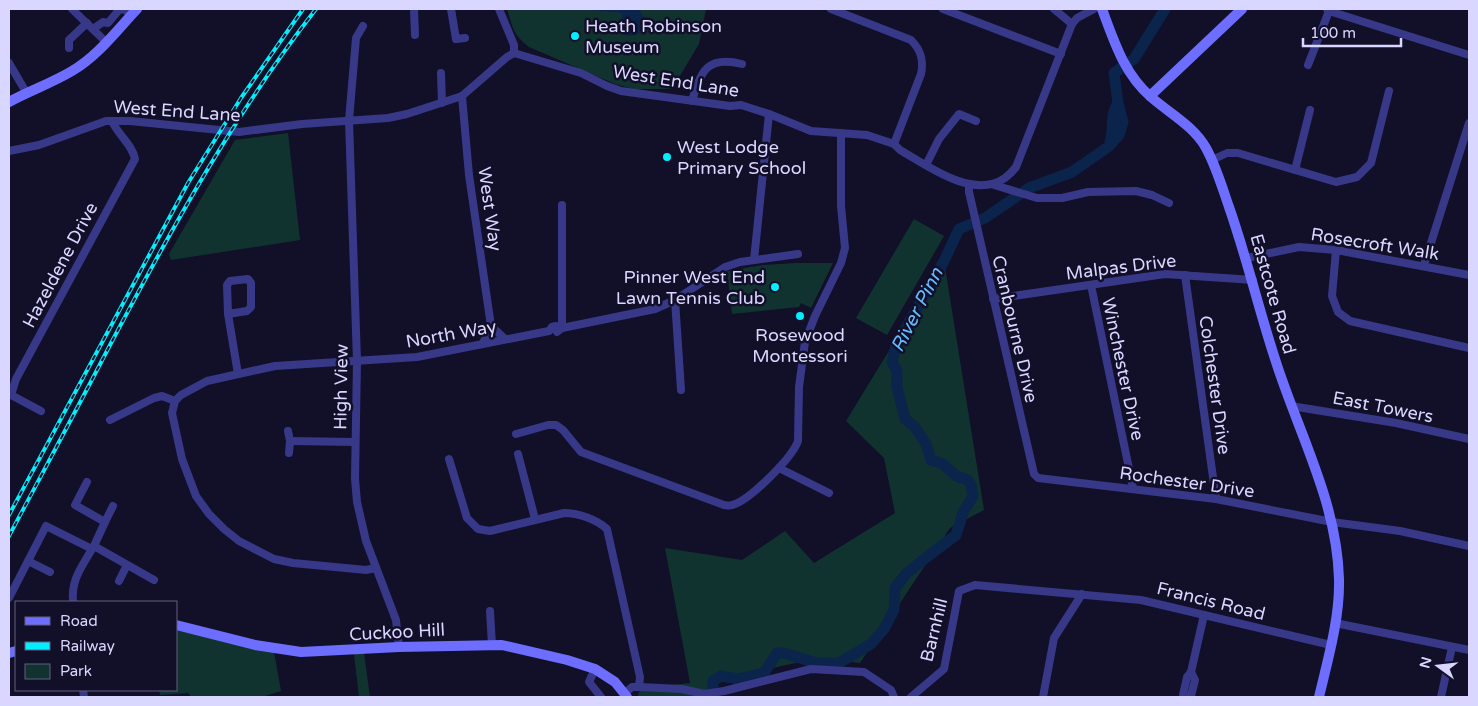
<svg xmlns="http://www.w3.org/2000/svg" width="1478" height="706" font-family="'Varela Round',sans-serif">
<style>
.green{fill:#113330}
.water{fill:#0a244c}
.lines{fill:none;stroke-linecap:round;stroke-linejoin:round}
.river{stroke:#0a244c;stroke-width:11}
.street{stroke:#383889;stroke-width:8}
.secondary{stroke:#6d6eff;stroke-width:10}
.rail-casing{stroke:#02eeff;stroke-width:4}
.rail{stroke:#120f28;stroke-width:2;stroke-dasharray:5.5;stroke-linecap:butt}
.poi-dot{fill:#02eeff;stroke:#120f28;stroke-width:2}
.labels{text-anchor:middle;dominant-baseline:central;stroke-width:5;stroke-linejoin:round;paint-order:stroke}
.poi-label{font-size:18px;fill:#d9d6ff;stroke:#120f28;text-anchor:start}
.street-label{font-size:18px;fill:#d9d6ff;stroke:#120f28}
.water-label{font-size:19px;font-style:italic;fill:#64bcff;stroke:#120f28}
</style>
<rect width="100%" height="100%" fill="#120f28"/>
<g class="green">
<path d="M507 9H706L699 44 672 89H633L615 84 529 47C512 34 513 27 507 9Z"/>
<polygon points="288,133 300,240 171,260 169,254 235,140"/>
<polygon points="914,219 944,236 887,335 856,318"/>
<polygon points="944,261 984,510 950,528 860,663 818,658 713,681 704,697 638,697 639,692 645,688 690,683 665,548 742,560 785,531 814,563 895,513 884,458 846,421"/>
<polygon points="796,263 833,263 811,308 801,303 799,307 732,314 727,271 763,265"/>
<polygon points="176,630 274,652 281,691 262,697 191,697 188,693 160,695 159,690 176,690"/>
<polygon points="364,653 370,697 359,697 354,654"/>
</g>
<path class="water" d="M582 9H639L643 17 647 22V27C639 35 633 38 622 34V13Z"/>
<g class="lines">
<g class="river">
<path d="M1110 142C1115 128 1109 116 1118 103"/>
<polyline points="713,697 713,681 721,676 738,679 764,673 777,653 784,653 816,663 839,663 871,644 884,629 894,610 895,588 906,574 923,560 956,535 963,513 973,496 971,485 968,480 956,476 943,464 931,460 926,444 914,426 905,419 897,387 897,371 892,362 896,345 944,261 959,229 985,218 1029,188 1072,172 1108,147 1119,135 1123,122 1118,103 1114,73 1134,59 1165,9"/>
</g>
<g class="street">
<polyline points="72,9 106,42"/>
<polyline points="414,9 415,35"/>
<polyline points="451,9 456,39 465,38"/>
<polyline points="499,9 514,45 514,53"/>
<path d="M831 9 911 40C921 50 924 60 921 74L894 144"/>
<polyline points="943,9 1061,54"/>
<polyline points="1054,9 1072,24"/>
<polyline points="1327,9 1329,11 1469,55"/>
<polyline points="363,26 356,38 349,120 357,361 355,479 357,502 366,541 396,620 399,647"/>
<polyline points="93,29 103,22 108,23 119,10 124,9 131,15"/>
<polyline points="69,48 69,40 87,23"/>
<polyline points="9,63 26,92"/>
<polyline points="1308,65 1329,11"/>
<polyline points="441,73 442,103"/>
<polyline points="462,96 469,175 491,326 483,343"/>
<path d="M692 101C701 71 707 55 742 64"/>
<path d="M9 151 39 145 106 121H130L239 132 302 124 388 118 407 114 462 96 507 57 514 53 581 73 607 86 621 91 730 106 741 105 769 114 811 131 867 135 894 144 900 150C928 166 973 200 1005 178 1009 175 1013 171 1016 167L1072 24 1077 18 1094 9"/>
<polyline points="1212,160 1227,153 1238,153 1336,182 1357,177 1371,163 1389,91"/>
<polyline points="926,165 939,139 959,114 976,121"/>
<polyline points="1295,170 1310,110"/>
<polyline points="991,184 1037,198 1062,198 1088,192 1136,191 1152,195 1169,203"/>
<polyline points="969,185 969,192 1034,474 1038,478 1216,499 1332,522 1400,531 1469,546"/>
<polyline points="1336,250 1332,296 1338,312 1350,321 1469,348"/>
<polyline points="1247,258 1299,247 1336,250 1469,275"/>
<polyline points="754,260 769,114"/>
<polyline points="1424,265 1469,123"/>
<polyline points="1185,275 1216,499"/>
<polyline points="1091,285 1133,488"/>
<polyline points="993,299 1165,274 1253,280"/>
<polyline points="675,300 681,390"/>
<polyline points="228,314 247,311 251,307 251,283 248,279 230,281 227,285 228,314 238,374"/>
<polyline points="491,326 505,339"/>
<polyline points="562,328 562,205"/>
<polyline points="557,332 562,328 655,309 675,300 725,267 740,262 798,254"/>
<polyline points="1291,406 1396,423 1469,439"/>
<path d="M41 411 11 395 16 379 135 159C132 144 118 135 112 121"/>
<polyline points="110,420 154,398 162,396 175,401"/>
<polyline points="288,431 290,441 289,453"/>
<path d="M516 434 548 425H556L563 430 581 452 724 505C726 505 729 506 732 505 749 501 792 458 798 441L799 387 805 342 815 316 841 263 845 248 841 206V133"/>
<polyline points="290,441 355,442"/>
<polyline points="518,454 535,519"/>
<path d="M449 459 467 518 478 529 490 531 564 513C578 513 596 519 607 529L640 677 639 687"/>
<polyline points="779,468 829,493"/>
<polyline points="87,482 75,505 105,522 94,546"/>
<polyline points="105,522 113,506"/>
<polyline points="92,549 94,546 154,580"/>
<polyline points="28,561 50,572"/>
<polyline points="376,568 366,570 293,563 274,559 239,541 224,529 209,514 196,496 182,459 172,413 175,401 181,395 207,381 275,366 417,357 549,331 552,327 556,326 559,329"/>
<polyline points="119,581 127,565"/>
<path d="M9 598 46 526 92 549C81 568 71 580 73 602"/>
<polyline points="490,611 492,645"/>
<polyline points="1335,623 1469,650"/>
<polyline points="595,669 589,682 601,697"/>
<polyline points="83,690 84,697"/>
<polyline points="625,693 632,687 639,687 682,689 704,694 724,691 811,669 864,672 891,690 894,697"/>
<polyline points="911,697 944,669 959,591 975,585 1141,600 1331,645"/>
<polyline points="1043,697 1054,638 1082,594"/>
<polyline points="1185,697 1183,695 1187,677 1191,672 1204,615"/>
<polyline points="1189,697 1191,696 1195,680 1191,672"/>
<polyline points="1441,697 1452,647"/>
</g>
<g class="secondary">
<path d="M1102 9C1114 41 1124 74 1151 97 1169 113 1194 126 1206 148 1216 166 1222 187 1229 207 1247 258 1259 311 1276 362 1299 434 1337 502 1339 579 1340 618 1328 659 1319 697"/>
<polyline points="1150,96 1242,9"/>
<path d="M9 102C29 91 52 83 72 71 98 56 117 30 137 9"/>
<polyline points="176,625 255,645 301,652 399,647 502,645 567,660 595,669 615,682 627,697"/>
<polyline points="9,653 16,651"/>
</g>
<defs>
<g id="rail">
<polyline points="9,515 188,183 241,98 303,9"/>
<path d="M9 536C43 472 77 409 110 345 172 228 235 113 316 9"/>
</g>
</defs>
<use href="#rail" class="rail-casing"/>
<use href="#rail" class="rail"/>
</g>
<g class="poi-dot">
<circle cx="575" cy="36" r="5"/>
<circle cx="667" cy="157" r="5"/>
<circle cx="775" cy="287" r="5"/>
<circle cx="800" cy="316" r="5"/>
</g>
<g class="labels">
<g class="poi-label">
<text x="585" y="26">Heath Robinson<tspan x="585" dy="21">Museum</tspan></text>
<text x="677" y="147">West Lodge<tspan x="677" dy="21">Primary School</tspan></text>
<text x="765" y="277" text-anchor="end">Pinner West End<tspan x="765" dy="21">Lawn Tennis Club</tspan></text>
<text x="800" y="335" text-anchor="middle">Rosewood<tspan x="800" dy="21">Montessori</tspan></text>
</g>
<g class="street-label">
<text transform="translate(676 81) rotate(9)">West End Lane</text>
<text transform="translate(177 111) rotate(4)">West End Lane</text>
<text transform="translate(490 209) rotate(82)">West Way</text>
<text transform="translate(1375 244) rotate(9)">Rosecroft Walk</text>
<text transform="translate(60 265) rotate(-62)">Hazeldene Drive</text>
<text transform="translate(1121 267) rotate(-7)">Malpas Drive</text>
<text transform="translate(1273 294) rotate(74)">Eastcote Road</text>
<text transform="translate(1015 329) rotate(77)">Cranbourne Drive</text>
<text transform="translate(451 334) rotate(-10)">North Way</text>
<text transform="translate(1123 369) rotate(78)">Winchester Drive</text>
<text transform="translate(1215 385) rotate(82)">Colchester Drive</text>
<text transform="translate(341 387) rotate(-89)">High View</text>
<text transform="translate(1383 407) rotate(11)">East Towers</text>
<text transform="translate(1187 482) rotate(8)">Rochester Drive</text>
<text transform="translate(1211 601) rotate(14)">Francis Road</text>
<text transform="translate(934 630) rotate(-76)">Barnhill</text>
<text transform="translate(397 632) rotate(-3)">Cuckoo Hill</text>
</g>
<g class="water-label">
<text transform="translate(917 310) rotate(-63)">River Pinn</text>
</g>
</g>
<rect width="1478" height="706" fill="none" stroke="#d9d6ff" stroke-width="20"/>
<rect x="15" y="601" width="162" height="90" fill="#120f28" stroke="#625f7e"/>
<rect x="25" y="617" width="25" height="8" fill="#6d6eff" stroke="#625f7e"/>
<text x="60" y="626" font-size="15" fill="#d9d6ff">Road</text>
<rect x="25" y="642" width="25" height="8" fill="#02eeff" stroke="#625f7e"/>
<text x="60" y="651" font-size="15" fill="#d9d6ff">Railway</text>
<rect x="25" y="664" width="25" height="15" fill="#113330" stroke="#625f7e"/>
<text x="60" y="676" font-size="15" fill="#d9d6ff">Park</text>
<g transform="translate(1438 666) rotate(285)" stroke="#120f28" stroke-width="4" paint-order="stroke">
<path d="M0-4L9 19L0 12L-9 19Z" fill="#d9d6ff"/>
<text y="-8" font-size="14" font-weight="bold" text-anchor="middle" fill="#d9d6ff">N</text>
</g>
<path d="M1303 38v8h98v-8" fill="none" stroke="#d9d6ff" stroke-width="2.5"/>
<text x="1310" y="38" font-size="15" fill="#d9d6ff" stroke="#120f28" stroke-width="4" paint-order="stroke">100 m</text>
</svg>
